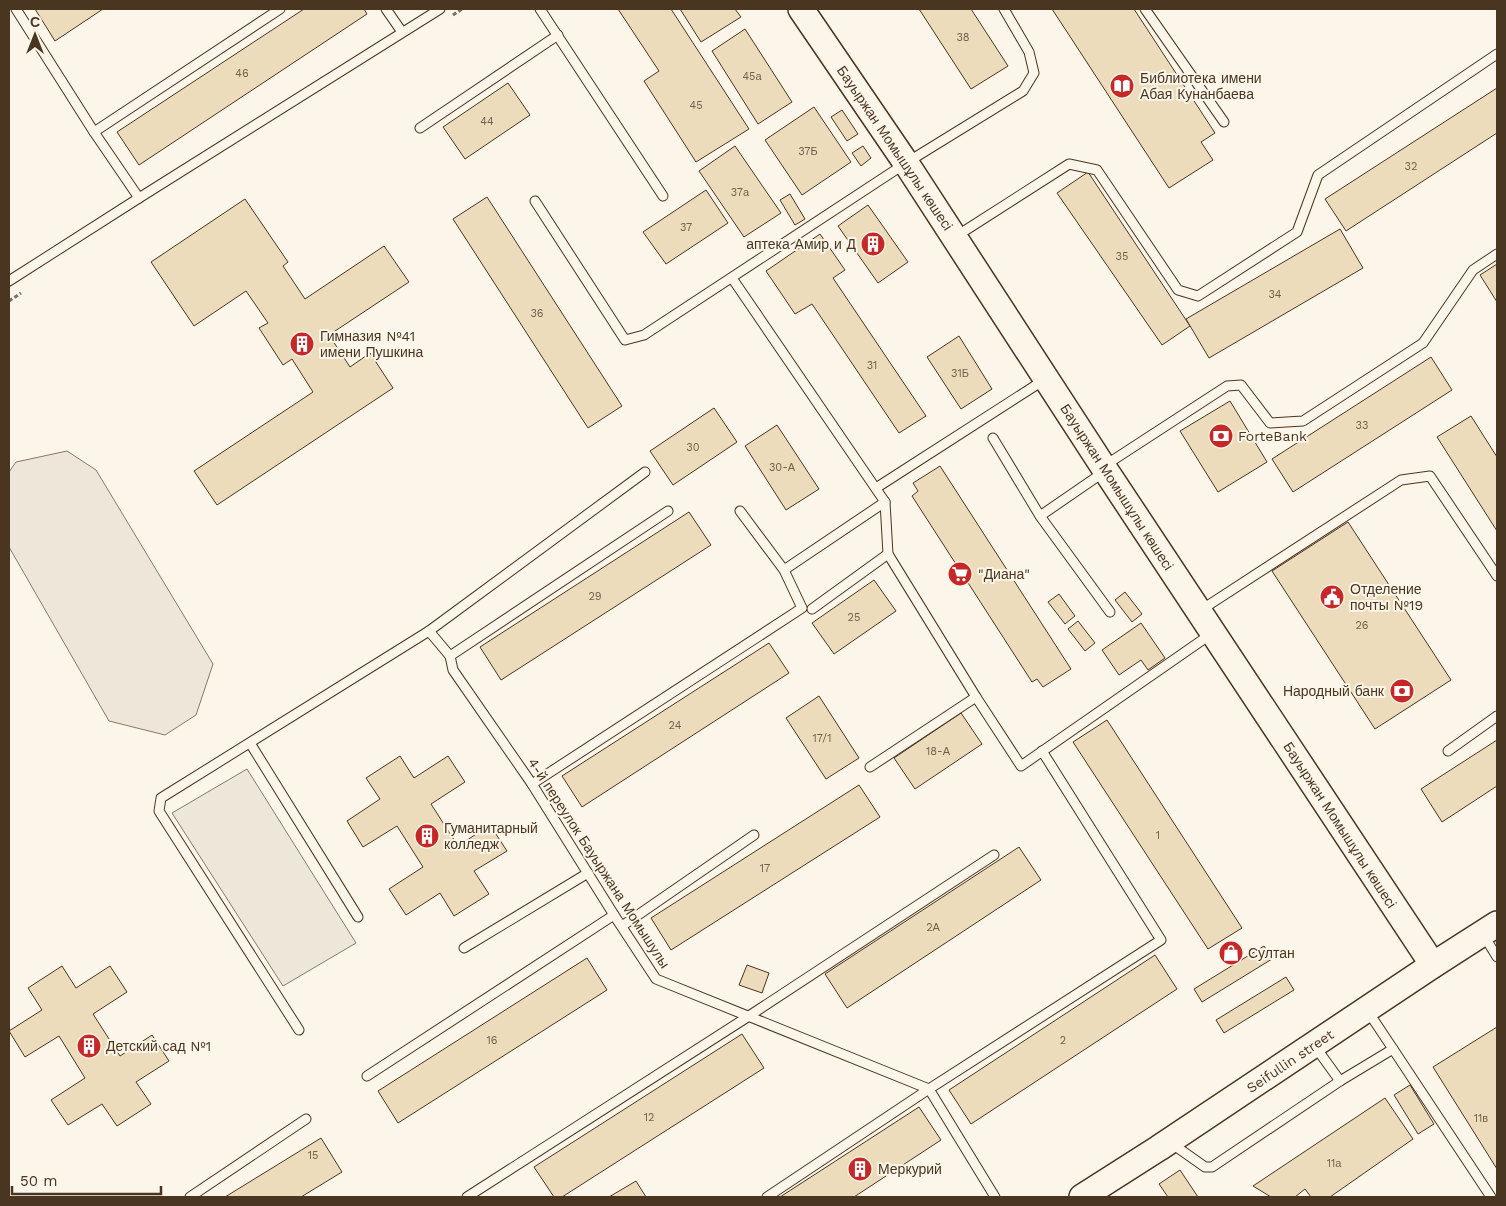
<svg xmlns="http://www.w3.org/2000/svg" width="1506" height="1206" font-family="'Work Sans',sans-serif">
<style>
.green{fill:#ede6d9;stroke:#887966}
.parking{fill:#ede7d9;stroke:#887966}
.building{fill:#ecdcbc;stroke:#4a3520}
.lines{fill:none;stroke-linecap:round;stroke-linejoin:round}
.lane-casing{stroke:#4a3520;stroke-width:11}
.secondary-casing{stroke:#4a3520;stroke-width:28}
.path{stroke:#7f6f5c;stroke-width:3;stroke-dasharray:4 2.5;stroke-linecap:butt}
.lane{stroke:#fbf6e9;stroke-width:9}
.secondary{stroke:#fbf6e9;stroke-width:25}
.labels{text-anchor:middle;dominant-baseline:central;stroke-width:4;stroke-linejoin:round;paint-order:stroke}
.number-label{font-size:11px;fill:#725f47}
.poi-label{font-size:14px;fill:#4a3520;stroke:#fbf6e9;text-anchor:start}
.street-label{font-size:14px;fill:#4a3520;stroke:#fbf6e9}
</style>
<rect width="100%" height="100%" fill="#fbf6e9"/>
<polygon class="green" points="67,451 96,470 213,664 196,715 165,735 109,721 9,547 9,472 16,462"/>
<polygon class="parking" points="247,769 356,943 283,986 172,813"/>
<g class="building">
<polygon points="35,9 103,9 55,41"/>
<polygon points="304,9 364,9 367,14 139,165 117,132"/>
<polygon points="618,9 671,9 749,129 696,162 644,81 659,71"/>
<polygon points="680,9 735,9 741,17 701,42"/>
<polygon points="919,9 971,9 1008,66 971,89"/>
<polygon points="1052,9 1134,9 1215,133 1201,142 1213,160 1169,188"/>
<polygon points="745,29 792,102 758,124 712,51"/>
<polygon points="508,83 530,115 465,159 443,127"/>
<polygon points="1497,88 1497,133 1346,231 1325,199"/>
<polygon points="814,107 851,162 802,195 765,140"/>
<polygon points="842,110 858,134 847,141 831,117"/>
<polygon points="735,146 781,213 744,237 699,171"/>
<polygon points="863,146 871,158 861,166 852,153"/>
<polygon points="1088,172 1190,326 1162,345 1057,193"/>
<polygon points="706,190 728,223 666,264 643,232"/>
<polygon points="790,194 805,219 795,225 780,200"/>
<polygon points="487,197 622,406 588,428 453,219"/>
<polygon points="245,199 288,262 283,266 305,299 384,246 409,282 329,335 350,367 370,353 393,388 217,505 194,471 313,392 292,359 283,365 259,328 268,323 246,291 194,326 151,262"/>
<polygon points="868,205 908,262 878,283 838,226"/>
<polygon points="1340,229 1363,268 1209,358 1186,319"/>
<polygon points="820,234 845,270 833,278 926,416 899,433 812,304 795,314 766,271"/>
<polygon points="1497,264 1497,302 1480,275"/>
<polygon points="959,336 992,389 961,409 927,357"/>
<polygon points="1431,357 1452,390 1293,492 1272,459"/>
<polygon points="1230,401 1267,462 1218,492 1180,431"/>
<polygon points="714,408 737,442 673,485 650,451"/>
<polygon points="1471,416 1497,457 1497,531 1437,437"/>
<polygon points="777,425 819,489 786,510 745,446"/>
<polygon points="940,466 1071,669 1043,687 1037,679 1032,682 912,496 918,491 913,483"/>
<polygon points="689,512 711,545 501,680 480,647"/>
<polygon points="1348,522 1451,680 1375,729 1272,571"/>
<polygon points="874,580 896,611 834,654 812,623"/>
<polygon points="1125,592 1142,614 1132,622 1115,600"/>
<polygon points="1059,594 1075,616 1065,624 1048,602"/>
<polygon points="1078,621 1095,643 1085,651 1068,629"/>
<polygon points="1141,623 1165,658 1148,670 1141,660 1119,675 1102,650"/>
<polygon points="769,643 789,673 582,807 562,776"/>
<polygon points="819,696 859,758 826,779 786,718"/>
<polygon points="961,713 982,744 915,789 894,758"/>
<polygon points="1107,720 1242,928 1208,949 1073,742"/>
<polygon points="1497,740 1497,786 1442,822 1421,789"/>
<polygon points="400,756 414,778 448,756 465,782 431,804 458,846 490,825 507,851 474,871 489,894 454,916 440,893 406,915 389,889 423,867 397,826 363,847 347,821 380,799 366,778"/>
<polygon points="859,785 880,817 671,950 651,918"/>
<polygon points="1019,847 1041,880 847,1008 825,974"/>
<polygon points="1264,946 1272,959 1202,1002 1194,989"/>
<polygon points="1155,955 1177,989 971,1124 949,1090"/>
<polygon points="587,958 607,990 398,1123 378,1091"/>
<polygon points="747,965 769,973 762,993 739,985"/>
<polygon points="62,966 76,988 110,966 127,992 93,1014 120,1056 152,1035 169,1061 136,1082 151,1104 117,1126 102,1104 68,1125 51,1100 85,1078 59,1036 25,1057 9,1031 42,1010 28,988"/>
<polygon points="1286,977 1294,990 1224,1033 1216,1020"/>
<polygon points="1497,1027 1497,1169 1433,1067"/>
<polygon points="742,1034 764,1068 562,1197 554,1197 534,1167"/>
<polygon points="1410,1085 1434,1124 1418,1134 1394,1095"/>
<polygon points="1385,1098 1413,1139 1330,1197 1311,1197 1305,1189 1295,1197 1271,1197 1253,1186"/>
<polygon points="919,1107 941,1140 854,1197 780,1197"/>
<polygon points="321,1138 342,1172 301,1197 225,1197"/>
<polygon points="1180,1170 1198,1197 1168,1197 1159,1184"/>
<polygon points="636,1181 646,1197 609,1197"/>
</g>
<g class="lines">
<defs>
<g id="lane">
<polyline points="16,9 94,132 139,198 440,9"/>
<polyline points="386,9 402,32"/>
<polyline points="540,9 663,196"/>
<polyline points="1145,9 1224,122"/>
<polyline points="420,128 558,35"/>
<polyline points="94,132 280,9"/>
<polyline points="535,201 625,340 644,335 906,163 1023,91 1034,73 1029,52 1004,9"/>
<polyline points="955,237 1069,164 1097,170 1178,290 1198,296 1297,232 1318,175 1497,54"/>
<polyline points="732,278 885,502 888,554 976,697 1021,766 1211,634"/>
<polyline points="9,281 139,198"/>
<polyline points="993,438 1040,516 1104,472"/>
<polyline points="1104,466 1227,386 1241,385 1270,423 1303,421 1423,343 1473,270 1497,254"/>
<polyline points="876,488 1044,380"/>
<polyline points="668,511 450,656 453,670 532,784 614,915 656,979 929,1089 995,1197"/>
<polyline points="1040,516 1110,612"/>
<polyline points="784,570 885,502"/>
<polyline points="812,609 888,554"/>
<polyline points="1201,610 1401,480 1430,476 1497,576"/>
<polyline points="429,631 450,656"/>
<polyline points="250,743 358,917"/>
<polyline points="1448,751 1497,716"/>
<polyline points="870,767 976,697"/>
<polyline points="532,784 802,608 784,570 740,511"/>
<polyline points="622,926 754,835"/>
<polyline points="1483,934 1497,957"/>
<polyline points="464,948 588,873"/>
<polyline points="1367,1010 1393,1049"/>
<polyline points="299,1030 159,811 161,798 429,631 645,472"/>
<polyline points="1314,1045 1340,1081"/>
<polyline points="367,1076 614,915"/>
<polyline points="1171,1143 1205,1167 1212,1167 1340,1081 1393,1049 1491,1197"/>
<polyline points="190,1197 306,1119"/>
<polyline points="467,1197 749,1016 994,855"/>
<polyline points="767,1197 929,1089 1161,940 1042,751"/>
</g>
<g id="secondary">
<polyline points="801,9 906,163 1106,471 1433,965"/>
<polyline points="1082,1197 1159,1148 1433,965 1497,924"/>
</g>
</defs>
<use href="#lane" class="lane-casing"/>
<use href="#secondary" class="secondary-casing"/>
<g class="path">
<polyline points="453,15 462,9"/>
<polyline points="9,301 21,293"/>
</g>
<use href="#lane" class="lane"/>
<use href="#secondary" class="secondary"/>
</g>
<defs>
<symbol id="library-disc" viewBox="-11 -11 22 22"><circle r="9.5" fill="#c62828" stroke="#fbf6e9"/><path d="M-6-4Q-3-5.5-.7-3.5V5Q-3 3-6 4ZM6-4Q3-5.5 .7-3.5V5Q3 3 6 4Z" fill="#fff"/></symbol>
<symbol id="building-disc" viewBox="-11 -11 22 22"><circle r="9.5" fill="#c62828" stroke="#fbf6e9"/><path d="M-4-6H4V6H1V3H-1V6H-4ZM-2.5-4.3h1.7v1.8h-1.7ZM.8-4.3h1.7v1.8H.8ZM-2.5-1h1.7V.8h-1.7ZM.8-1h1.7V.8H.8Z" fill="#fff"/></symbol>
<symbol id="bank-disc" viewBox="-11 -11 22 22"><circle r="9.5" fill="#c62828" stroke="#fbf6e9"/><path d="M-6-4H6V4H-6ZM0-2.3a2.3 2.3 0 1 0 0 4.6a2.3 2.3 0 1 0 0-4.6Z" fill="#fff"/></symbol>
<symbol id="supermarket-disc" viewBox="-11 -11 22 22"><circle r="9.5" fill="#c62828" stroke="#fbf6e9"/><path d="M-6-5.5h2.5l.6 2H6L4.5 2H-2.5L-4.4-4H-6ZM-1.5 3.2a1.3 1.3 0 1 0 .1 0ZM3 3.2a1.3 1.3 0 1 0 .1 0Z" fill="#fff"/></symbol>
<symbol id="civic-disc" viewBox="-11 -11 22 22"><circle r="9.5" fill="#c62828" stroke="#fbf6e9"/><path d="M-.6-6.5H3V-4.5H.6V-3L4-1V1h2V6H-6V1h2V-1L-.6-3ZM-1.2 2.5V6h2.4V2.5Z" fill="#fff"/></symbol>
<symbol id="shop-disc" viewBox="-11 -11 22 22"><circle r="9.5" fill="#c62828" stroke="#fbf6e9"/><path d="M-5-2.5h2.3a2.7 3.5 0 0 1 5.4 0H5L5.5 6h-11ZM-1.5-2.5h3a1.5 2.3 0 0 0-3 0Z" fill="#fff"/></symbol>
</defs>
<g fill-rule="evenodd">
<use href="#library-disc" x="1108" y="72" width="28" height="28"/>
<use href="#building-disc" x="859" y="230" width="28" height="28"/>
<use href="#building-disc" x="288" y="330" width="28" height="28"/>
<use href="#bank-disc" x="1207" y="422" width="28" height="28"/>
<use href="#supermarket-disc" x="946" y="560" width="28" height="28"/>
<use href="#civic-disc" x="1318" y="583" width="28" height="28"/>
<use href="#bank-disc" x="1388" y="677" width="28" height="28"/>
<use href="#building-disc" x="413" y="822" width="28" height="28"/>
<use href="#shop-disc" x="1217" y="939" width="28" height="28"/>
<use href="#building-disc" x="75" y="1032" width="28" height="28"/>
<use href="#building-disc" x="846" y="1155" width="28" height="28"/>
</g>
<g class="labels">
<g class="number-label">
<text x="963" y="37">38</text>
<text x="242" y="73">46</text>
<text x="752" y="76">45а</text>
<text x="696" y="105">45</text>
<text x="487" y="121">44</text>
<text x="808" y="151">37Б</text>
<text x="1411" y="166">32</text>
<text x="740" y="192">37а</text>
<text x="686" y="227">37</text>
<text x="1122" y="256">35</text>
<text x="1275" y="294">34</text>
<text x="537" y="313">36</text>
<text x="872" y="365">31</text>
<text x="960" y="373">31Б</text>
<text x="1362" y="425">33</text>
<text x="693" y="447">30</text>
<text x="782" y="467">30-А</text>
<text x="595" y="596">29</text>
<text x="854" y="617">25</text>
<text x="1362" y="625">26</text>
<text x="675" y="725">24</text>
<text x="822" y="738">17/1</text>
<text x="938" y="751">18-А</text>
<text x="1158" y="835">1</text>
<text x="765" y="868">17</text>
<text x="933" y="927">2А</text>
<text x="492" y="1040">16</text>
<text x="1063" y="1040">2</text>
<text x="649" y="1117">12</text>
<text x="1481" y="1118">11в</text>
<text x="313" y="1155">15</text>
<text x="1334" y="1163">11а</text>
</g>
<g class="poi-label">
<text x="1140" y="78">Библиотека имени<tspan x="1140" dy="16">Абая Кунанбаева</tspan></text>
<text x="856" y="244" text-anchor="end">аптека Амир и Д</text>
<text x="320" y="336">Гимназия №41<tspan x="320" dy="16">имени Пушкина</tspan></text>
<text x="1238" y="436">ForteBank</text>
<text x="978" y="574">"Диана"</text>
<text x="1350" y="589">Отделение<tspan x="1350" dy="16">почты №19</tspan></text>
<text x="1384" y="691" text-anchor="end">Народный банк</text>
<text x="444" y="828">Гуманитарный<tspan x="444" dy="16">колледж</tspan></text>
<text x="1248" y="953">Султан</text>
<text x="106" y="1046">Детский сад №1</text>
<text x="878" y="1169">Меркурий</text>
</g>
<g class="street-label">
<text transform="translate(895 148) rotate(56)">Бауыржан Момышұлы көшесі</text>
<text transform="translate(1117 487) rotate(57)">Бауыржан Момышұлы көшесі</text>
<text transform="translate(1340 825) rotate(57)">Бауыржан Момышұлы көшесі</text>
<text transform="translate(599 863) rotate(57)">4-й переулок Бауыржана Момышулы</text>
<text transform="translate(1290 1061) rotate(-34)">Seifullin street</text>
</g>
</g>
<rect width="1506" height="1206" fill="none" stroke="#4a3520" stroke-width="20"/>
<g transform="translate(35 35)" stroke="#fbf6e9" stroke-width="4" paint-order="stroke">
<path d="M0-4L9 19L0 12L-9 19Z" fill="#4a3520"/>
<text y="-8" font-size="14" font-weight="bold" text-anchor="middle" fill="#4a3520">С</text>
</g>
<path d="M12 1186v8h149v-8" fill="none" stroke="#4a3520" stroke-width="2.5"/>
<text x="20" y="1186" font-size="15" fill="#4a3520" stroke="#fbf6e9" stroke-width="4" paint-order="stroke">50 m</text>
</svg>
